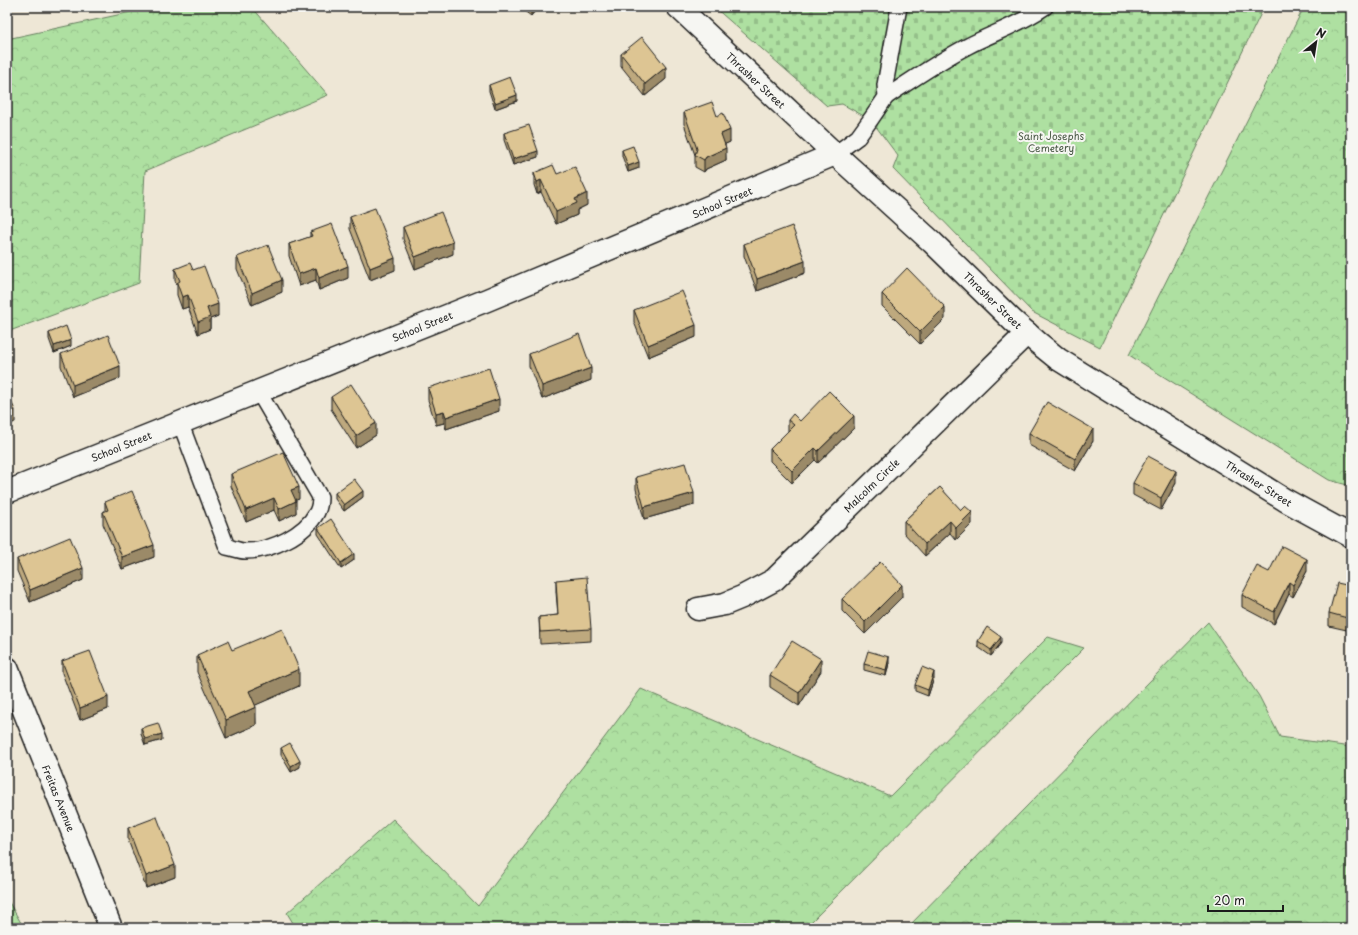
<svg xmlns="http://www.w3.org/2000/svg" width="1358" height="935" font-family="'Playpen Sans',sans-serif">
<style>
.forest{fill:url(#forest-crowns);stroke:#657e5e}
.cemetery{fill:url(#cemetery-stones);stroke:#657e5e}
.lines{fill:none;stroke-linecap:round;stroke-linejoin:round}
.lane-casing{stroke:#1c1c1c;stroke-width:18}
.street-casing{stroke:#1c1c1c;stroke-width:25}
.secondary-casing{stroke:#1c1c1c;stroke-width:25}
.lane{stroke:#f6f6f2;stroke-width:15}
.street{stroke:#f6f6f2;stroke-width:22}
.secondary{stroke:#f6f6f2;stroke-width:22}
.wall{fill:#bea97e;stroke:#1c1c1c}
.shaded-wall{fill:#9b8a67;stroke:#1c1c1c}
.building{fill:#ddc593;stroke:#1c1c1c}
.labels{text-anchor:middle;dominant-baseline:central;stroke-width:4;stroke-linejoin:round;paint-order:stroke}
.street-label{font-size:10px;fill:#1c1c1c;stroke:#f6f6f2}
.park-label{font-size:10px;fill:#485744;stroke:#f6f6f2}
</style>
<defs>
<pattern id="forest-crowns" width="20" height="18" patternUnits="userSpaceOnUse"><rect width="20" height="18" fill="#aee0a1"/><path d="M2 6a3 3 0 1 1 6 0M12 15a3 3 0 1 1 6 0" fill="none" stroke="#95c08a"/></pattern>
<pattern id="cemetery-stones" width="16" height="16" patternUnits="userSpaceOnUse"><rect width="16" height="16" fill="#aee0a1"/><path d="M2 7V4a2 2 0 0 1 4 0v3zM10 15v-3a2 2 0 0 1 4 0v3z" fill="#95c08a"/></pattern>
</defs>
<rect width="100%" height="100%" fill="#eee7d6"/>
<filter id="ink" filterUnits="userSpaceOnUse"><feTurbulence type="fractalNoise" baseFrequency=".025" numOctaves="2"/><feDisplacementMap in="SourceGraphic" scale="8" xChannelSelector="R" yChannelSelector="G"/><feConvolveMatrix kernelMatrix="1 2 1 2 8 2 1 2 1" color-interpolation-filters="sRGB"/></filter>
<g filter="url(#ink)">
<g class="forest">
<polygon points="148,7 252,7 328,95 145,171 139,283 7,332 7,39 145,9"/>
<polygon points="1304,7 1351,7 1351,486 1329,480 1129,355"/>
<polygon points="1208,622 1259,696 1280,737 1351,747 1351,928 907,928"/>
<polygon points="1048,637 1084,648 805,928 296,928 287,913 393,819 478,906 641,689 890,796"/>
<polygon points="7,899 24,928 7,928"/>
</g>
<polygon class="cemetery" points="714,7 1264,7 1100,347 1032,312 893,169 898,156 871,120 842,104 827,106"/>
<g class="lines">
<defs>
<g id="lane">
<path d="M886 97C913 79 939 61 968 46 993 33 1021 24 1045 7"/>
<polyline points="835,154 858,137 871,119 886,97 885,85 899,7"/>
<path d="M180 422 227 547C233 548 239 551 245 551 271 551 305 535 317 512 319 508 320 502 320 497L258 391"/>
</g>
<g id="street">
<polyline points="678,7 835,154 932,242 1013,321 1037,342 1058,359 1285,500 1351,536"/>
<polyline points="698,609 725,604 742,597 774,580 1027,333"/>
<polyline points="7,668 111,928"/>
</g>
<polyline id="secondary" points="7,492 487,300 835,154"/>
</defs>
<use href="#lane" class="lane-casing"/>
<use href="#street" class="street-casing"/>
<use href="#secondary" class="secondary-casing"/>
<use href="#lane" class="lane"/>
<use href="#street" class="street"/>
<use href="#secondary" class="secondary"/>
</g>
<g class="wall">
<polygon points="519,7 538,7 531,16"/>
<polygon points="621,54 666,79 645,96 621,66"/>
<polygon points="489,85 517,101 495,109 489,91"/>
<polygon points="684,112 717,116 730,142 725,144 726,160 706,169 704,172 695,167 695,155 684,124"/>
<polygon points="504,133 538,157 513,165 504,140"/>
<polygon points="622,150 639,168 628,172 622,156"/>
<polygon points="534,173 557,174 587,205 577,210 577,215 556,224 541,192 537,194 534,185"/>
<polygon points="350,217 395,270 370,280 350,229"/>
<polygon points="403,227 453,254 415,269 403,239"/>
<polygon points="310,232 348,278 319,290 316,280 299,286 289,256 289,244 310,237"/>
<polygon points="744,244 805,273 757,291 744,256"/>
<polygon points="237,257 282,292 252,305 237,269"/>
<polygon points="175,269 193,270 218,316 210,319 210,329 198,334 188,307 182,309 177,295 177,284 175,281"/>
<polygon points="882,294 945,319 920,344 882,306"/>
<polygon points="634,310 696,337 648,357 634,322"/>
<polygon points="49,333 71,346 54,353 49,339"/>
<polygon points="61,354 120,378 73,397 61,366"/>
<polygon points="529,354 591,380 542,399 529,366"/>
<polygon points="428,388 499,411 446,429 444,423 436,425 428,400"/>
<polygon points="331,397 376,435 356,448 331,409"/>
<polygon points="788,420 800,421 854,428 818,463 815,460 792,483 770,461 770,449 788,431"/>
<polygon points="1029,433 1093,441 1075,471 1029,445"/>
<polygon points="231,474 299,499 295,500 296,513 279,521 274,510 246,522 231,486"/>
<polygon points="636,477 694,505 644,519 636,489"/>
<polygon points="1133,483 1176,483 1161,510 1133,495"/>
<polygon points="940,487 972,524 956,540 950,533 925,556 904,533 904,521"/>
<polygon points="335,493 363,497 344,511 335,499"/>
<polygon points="105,502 154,557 122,569 103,524 103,512 105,511"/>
<polygon points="318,528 354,560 341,569 318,534"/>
<polygon points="17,559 83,580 30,602 17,571"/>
<polygon points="1307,571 1293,597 1289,594 1274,624 1242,607 1242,595 1269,572"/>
<polygon points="556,580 591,629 591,641 540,644 539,617 558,615 556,592"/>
<polygon points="1351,586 1351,631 1329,626 1329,613"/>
<polygon points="902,597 865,634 842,611 842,599"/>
<polygon points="978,641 1001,643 991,656 978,647"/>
<polygon points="232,650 299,686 255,705 256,725 226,738 197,672 197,655"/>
<polygon points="62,661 108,709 80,720 62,673"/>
<polygon points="889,663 886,676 864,670 864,664"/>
<polygon points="821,671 799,706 770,687 770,675"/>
<polygon points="934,678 928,696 915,691 915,685"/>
<polygon points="141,728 162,740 145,745 141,734"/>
<polygon points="281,748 300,767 291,772 281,755"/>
<polygon points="128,828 175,877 146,888 128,840"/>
</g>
<g class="shaded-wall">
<polygon points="531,7 538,7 531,16"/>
<polygon points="666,67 666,79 645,96 645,84"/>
<polygon points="517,95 517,101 495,109 495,103"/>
<polygon points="730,130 730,142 721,146 721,134"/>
<polygon points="726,148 726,160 706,169 704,172 704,160 706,157"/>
<polygon points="538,151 538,157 513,165 513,159"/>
<polygon points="639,162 639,168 628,172 628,166"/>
<polygon points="541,180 541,192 537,194 537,182"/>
<polygon points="587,193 587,205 577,210 577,215 556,224 556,212 575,199"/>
<polygon points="453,242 453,254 415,269 415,257"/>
<polygon points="395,258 395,270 370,280 370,268"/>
<polygon points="805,261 805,273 757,291 757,279"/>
<polygon points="348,266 348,278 319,290 319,278"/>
<polygon points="316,268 316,280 299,286 299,274"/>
<polygon points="282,280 282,292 252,305 252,293"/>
<polygon points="188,295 188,307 182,309 182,297"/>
<polygon points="218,304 218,316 210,319 210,329 198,334 198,322 207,308"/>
<polygon points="945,307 945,319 920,344 920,332"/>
<polygon points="696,325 696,337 648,357 648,345"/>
<polygon points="71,340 71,346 54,353 54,346"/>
<polygon points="120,366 120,378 73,397 73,385"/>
<polygon points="591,368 591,380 542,399 542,386"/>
<polygon points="499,399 499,411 446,429 446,417"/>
<polygon points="15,410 15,422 7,426 7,414"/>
<polygon points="444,411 444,423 436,425 436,413"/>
<polygon points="854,416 854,428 818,463 818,451"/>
<polygon points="376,423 376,435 356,448 356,436"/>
<polygon points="1093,429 1093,441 1075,471 1075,459"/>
<polygon points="815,448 815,460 792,483 792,471"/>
<polygon points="1176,471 1176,483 1161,510 1161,498"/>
<polygon points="299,487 299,499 291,502 291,490"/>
<polygon points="363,491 363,497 344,511 344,505"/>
<polygon points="694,493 694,505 644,519 644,507"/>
<polygon points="274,498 274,510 246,522 246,510"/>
<polygon points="296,501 296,513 279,521 279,509"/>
<polygon points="972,512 972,524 956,540 956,528"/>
<polygon points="950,521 950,533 925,556 925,544"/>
<polygon points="154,545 154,557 122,569 122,557"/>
<polygon points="354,554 354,560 341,569 341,563"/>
<polygon points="1307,559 1307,571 1293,597 1293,585"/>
<polygon points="83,568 83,580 30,602 30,590"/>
<polygon points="1289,582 1289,594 1274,624 1274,612"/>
<polygon points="902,585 902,597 865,634 865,622"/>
<polygon points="1001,637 1001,643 991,656 991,650"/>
<polygon points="889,657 889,663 886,676 886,670"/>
<polygon points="821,659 821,671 799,706 799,693"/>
<polygon points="299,669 299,686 249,708 249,691"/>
<polygon points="934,672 934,678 928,696 928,690"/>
<polygon points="108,697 108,709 80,720 80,708"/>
<polygon points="256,707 256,725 226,738 226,720"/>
<polygon points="162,734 162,740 145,745 145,739"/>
<polygon points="300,761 300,767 291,772 291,766"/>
<polygon points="175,865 175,877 146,888 146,876"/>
</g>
<g class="building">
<polygon points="642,37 666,67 645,84 621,54"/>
<polygon points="510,77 517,95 495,103 489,85"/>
<polygon points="712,102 717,116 723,113 730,130 721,134 726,148 706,157 704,160 695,155 697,149 684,112"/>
<polygon points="529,125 538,151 513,159 504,133"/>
<polygon points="633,146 639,162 628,166 622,150"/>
<polygon points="553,165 557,174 575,167 587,193 575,199 577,203 556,212 541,180 537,182 534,173"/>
<polygon points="375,208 395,258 370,268 350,217"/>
<polygon points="441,212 453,242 415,257 403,227"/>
<polygon points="332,224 348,266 319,278 316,268 299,274 289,244 312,236 310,232"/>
<polygon points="792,226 805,261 757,279 744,244"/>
<polygon points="268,245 282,280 252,293 237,257"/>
<polygon points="190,263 193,270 204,266 218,304 207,308 210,317 198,322 188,295 182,297 177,283 180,281 175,269"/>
<polygon points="907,268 945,307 920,332 882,294"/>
<polygon points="682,291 696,325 648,345 634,310"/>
<polygon points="66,326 71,340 54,346 49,333"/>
<polygon points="579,334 591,368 542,386 529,354"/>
<polygon points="108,335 120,366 73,385 61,354"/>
<polygon points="489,368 499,399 446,417 444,411 436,413 428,388"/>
<polygon points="351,384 376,423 356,436 331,397"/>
<polygon points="829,391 854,416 818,451 815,448 792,471 770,449 794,425 788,420 793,414 800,421"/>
<polygon points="7,392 15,410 7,414"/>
<polygon points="1047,402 1093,429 1075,459 1029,433"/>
<polygon points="283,452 299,487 291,490 296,501 279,509 274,498 246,510 231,474"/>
<polygon points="1148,456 1176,471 1161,498 1133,483"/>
<polygon points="685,463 694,493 644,507 636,477"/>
<polygon points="354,479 363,491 344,505 335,493"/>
<polygon points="940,487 961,510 965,506 972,512 956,528 950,521 925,544 904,521"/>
<polygon points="132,491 154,545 122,557 103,512 108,510 105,502"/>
<polygon points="331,519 354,554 341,563 318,528"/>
<polygon points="70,537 83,568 30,590 17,559"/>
<polygon points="1282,546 1307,559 1293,585 1289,582 1274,612 1242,595 1257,566 1269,572"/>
<polygon points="880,562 902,585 865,622 842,599"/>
<polygon points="587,577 591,629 540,632 539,617 558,615 556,580"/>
<polygon points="1337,583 1351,586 1351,619 1329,613"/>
<polygon points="987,627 1001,637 991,650 978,641"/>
<polygon points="282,629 299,669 249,691 256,707 226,720 197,655 228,641 232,650"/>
<polygon points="792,641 821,659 799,693 770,675"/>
<polygon points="90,651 108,697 80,708 62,661"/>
<polygon points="868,651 889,657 886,670 864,664"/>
<polygon points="922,667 934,672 928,690 915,685"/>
<polygon points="158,723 162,734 145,739 141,728"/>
<polygon points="290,743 300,761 291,766 281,748"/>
<polygon points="157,817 175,865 146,876 128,828"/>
</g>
</g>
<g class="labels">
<g class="street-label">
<text transform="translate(756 80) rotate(43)">Thrasher Street</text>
<text transform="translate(722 202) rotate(-23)">School Street</text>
<text transform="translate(993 300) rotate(44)">Thrasher Street</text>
<text transform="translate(422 326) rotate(-22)">School Street</text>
<text transform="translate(121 446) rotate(-22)">School Street</text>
<text transform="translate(1259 483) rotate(32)">Thrasher Street</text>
<text transform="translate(871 485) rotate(-44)">Malcolm Circle</text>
<text transform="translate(59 798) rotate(68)">Freitas Avenue</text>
</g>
<g class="park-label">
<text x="1051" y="135">Saint Josephs<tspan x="1051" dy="12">Cemetery</tspan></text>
</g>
</g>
<rect width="1358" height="935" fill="none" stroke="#f6f6f2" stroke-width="24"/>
<rect x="12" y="12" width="1334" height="911" fill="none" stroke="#1c1c1c" stroke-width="1.5" filter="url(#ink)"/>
<g transform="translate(1316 42) rotate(30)" stroke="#f6f6f2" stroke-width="3" paint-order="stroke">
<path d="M0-3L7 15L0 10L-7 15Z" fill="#1c1c1c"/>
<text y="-6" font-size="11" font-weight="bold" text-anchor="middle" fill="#1c1c1c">N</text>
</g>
<path d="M1208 905v6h75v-6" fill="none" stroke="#1c1c1c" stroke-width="2"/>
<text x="1214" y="905" font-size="12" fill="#1c1c1c" stroke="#f6f6f2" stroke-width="3" paint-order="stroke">20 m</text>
</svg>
